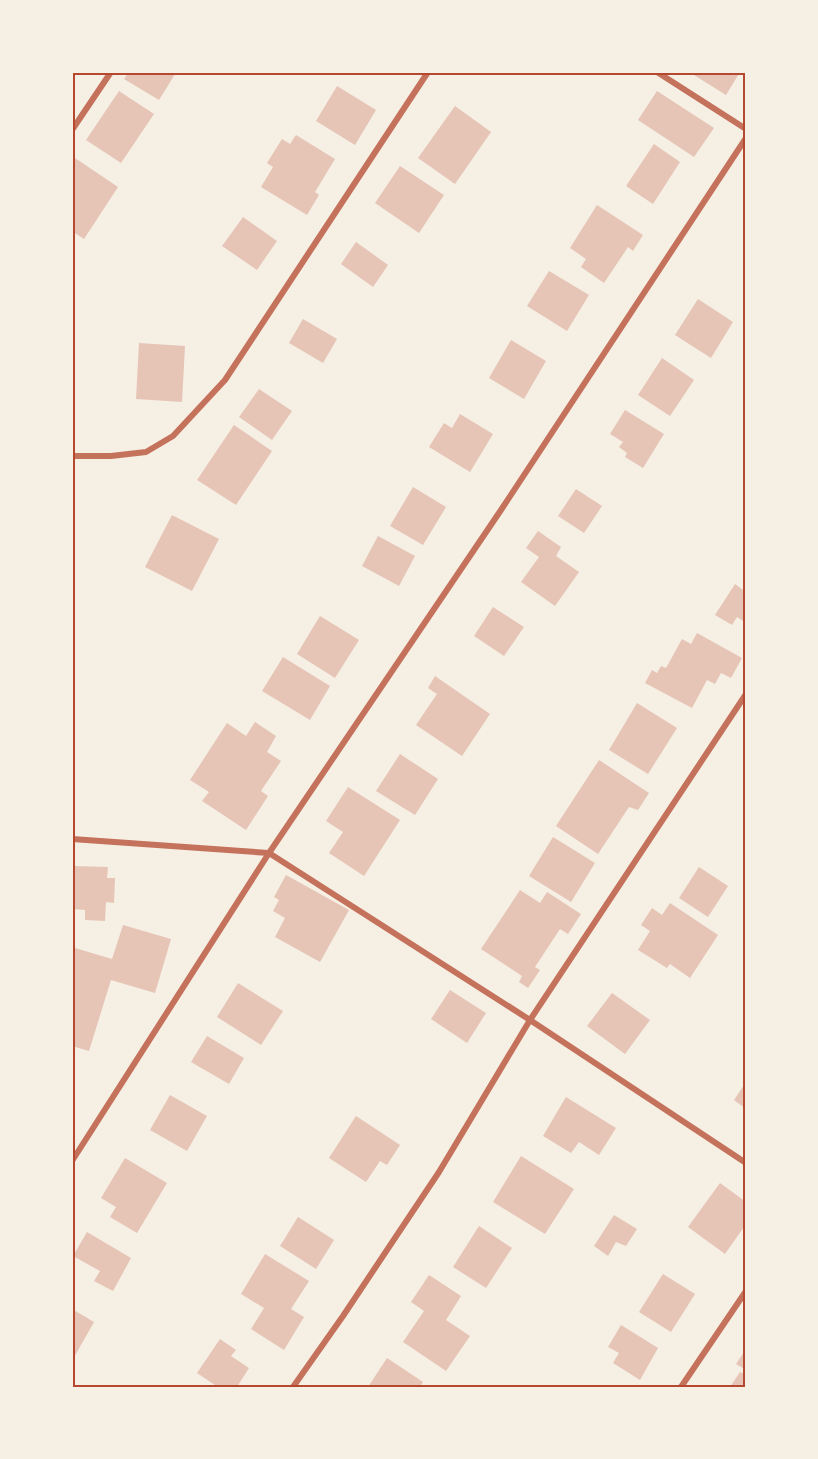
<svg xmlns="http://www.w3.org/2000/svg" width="818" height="1459" font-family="'PT Serif',serif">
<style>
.building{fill:#e6c5b7}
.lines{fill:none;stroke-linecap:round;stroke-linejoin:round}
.minor{stroke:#c5725c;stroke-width:6}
.neatline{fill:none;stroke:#b5482f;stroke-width:2}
</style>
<rect width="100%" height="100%" fill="#f6efe4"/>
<g class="building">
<polygon points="129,72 172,72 175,74 159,100 124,79"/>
<polygon points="689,72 740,72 726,95"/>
<polygon points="337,86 376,110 355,145 316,121"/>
<polygon points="119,91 154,114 121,163 86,140"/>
<polygon points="657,91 714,128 694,157 638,120"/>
<polygon points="455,106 491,132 455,184 418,158"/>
<polygon points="296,135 335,159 315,192 319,195 307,215 261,187 273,167 267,163 282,139 290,144"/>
<polygon points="654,144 680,162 653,204 626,186"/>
<polygon points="72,156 118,187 84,239 72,231"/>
<polygon points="400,166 444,195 419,233 375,203"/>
<polygon points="597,205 643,235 633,251 628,247 604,283 581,267 586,259 570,248"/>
<polygon points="243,217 277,241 257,270 222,246"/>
<polygon points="356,242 388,265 373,287 341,264"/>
<polygon points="549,271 589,295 567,331 527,306"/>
<polygon points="698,299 733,322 711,358 675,335"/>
<polygon points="303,319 337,339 323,363 289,343"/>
<polygon points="511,340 546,361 524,399 489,378"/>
<polygon points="139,343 185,346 182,402 136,399"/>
<polygon points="662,358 694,380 670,416 638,395"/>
<polygon points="259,389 292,411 272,440 239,417"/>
<polygon points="625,410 664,434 643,468 625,457 627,453 619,447 623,442 610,434"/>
<polygon points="460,414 493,434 470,472 429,447 444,423 452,428"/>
<polygon points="234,425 272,451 236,505 197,480"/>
<polygon points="413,487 446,507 423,545 390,526"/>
<polygon points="576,489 602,506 584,533 558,516"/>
<polygon points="172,515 219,539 192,591 145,567"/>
<polygon points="538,531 561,547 556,556 579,572 555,606 521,582 539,557 526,548"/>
<polygon points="378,536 415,556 399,586 362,566"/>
<polygon points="735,584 746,592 746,623 737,617 732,625 715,615"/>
<polygon points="493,607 524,627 504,656 474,636"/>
<polygon points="320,616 359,640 335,678 297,654"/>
<polygon points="697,633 742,658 731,678 721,673 715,684 707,680 692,708 645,683 652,670 657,673 661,666 666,668 682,639 691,644"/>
<polygon points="283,657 330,686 310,720 262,691"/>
<polygon points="435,676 490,714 462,756 416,725 437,694 428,688"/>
<polygon points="637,703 677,728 648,774 609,750"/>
<polygon points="255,722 276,736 267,752 281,761 261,791 268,796 246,830 202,801 209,792 190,780 227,723 246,736"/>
<polygon points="400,754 438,779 415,815 376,791"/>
<polygon points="599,760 649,793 638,810 629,807 598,854 556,826"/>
<polygon points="348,787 400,820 364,876 329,853 343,832 326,821"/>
<polygon points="553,837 595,863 571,902 529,876"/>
<polygon points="72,866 108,867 107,878 115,878 114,903 106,902 105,921 85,920 85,910 72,909"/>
<polygon points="699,867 728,886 708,917 679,898"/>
<polygon points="286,875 349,910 320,962 275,937 285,918 273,911 279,900 274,897"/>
<polygon points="520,890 540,903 547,892 581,914 568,934 560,929 535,967 540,970 528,988 519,982 522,976 481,949"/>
<polygon points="670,903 718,935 690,978 670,964 667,968 638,950 650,931 641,925 652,908 662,915"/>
<polygon points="123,925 171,939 155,993 111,980 89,1051 72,1046 72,956 75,948 112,959"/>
<polygon points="238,983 283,1011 261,1045 217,1017"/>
<polygon points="450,990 486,1013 467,1043 431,1019"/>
<polygon points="612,993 650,1020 625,1054 587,1026"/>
<polygon points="207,1036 244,1058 229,1084 191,1062"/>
<polygon points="746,1082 746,1109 734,1100"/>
<polygon points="170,1095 207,1116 187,1151 150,1130"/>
<polygon points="566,1097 616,1128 599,1155 579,1142 571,1153 543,1136"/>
<polygon points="356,1116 400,1145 387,1165 380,1161 366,1182 329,1158"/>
<polygon points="521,1156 574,1189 545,1234 493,1202"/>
<polygon points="125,1158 167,1183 137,1233 110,1217 116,1207 101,1198"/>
<polygon points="720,1183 746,1202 746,1224 725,1254 688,1227"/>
<polygon points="614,1215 637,1229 626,1246 616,1242 608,1256 594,1246"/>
<polygon points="298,1217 334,1240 316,1269 280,1246"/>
<polygon points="479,1226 512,1248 486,1288 453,1267"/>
<polygon points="87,1232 131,1258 113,1291 94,1281 100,1271 73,1256"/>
<polygon points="265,1254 309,1281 291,1309 304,1317 284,1350 251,1329 264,1308 241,1294"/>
<polygon points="663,1274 695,1294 671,1332 639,1312"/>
<polygon points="429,1275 461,1296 446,1320 470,1336 446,1371 403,1342 424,1311 411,1302"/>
<polygon points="72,1309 94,1322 72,1361"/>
<polygon points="621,1325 658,1348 640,1380 613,1363 619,1353 608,1347"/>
<polygon points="220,1339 236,1350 231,1356 249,1368 237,1387 218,1387 197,1373"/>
<polygon points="746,1349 746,1370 736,1364"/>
<polygon points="387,1358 423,1382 420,1387 368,1387"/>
<polygon points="740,1372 746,1375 746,1387 730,1387"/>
</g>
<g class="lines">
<g class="minor">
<polyline points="657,72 746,129"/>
<polyline points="72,130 111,72"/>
<polyline points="72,456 111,456 146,452 173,436 225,380 428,72"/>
<polyline points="72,839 269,853 530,1020 746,1163"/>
<polyline points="72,1161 269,853 501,510 746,138"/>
<polyline points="293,1387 343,1316 439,1172 530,1020 746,694"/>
<polyline points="681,1387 746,1291"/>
</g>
</g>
<rect width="818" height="1459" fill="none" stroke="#f6efe4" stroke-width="147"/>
<rect x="74" y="74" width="670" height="1312" class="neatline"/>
</svg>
